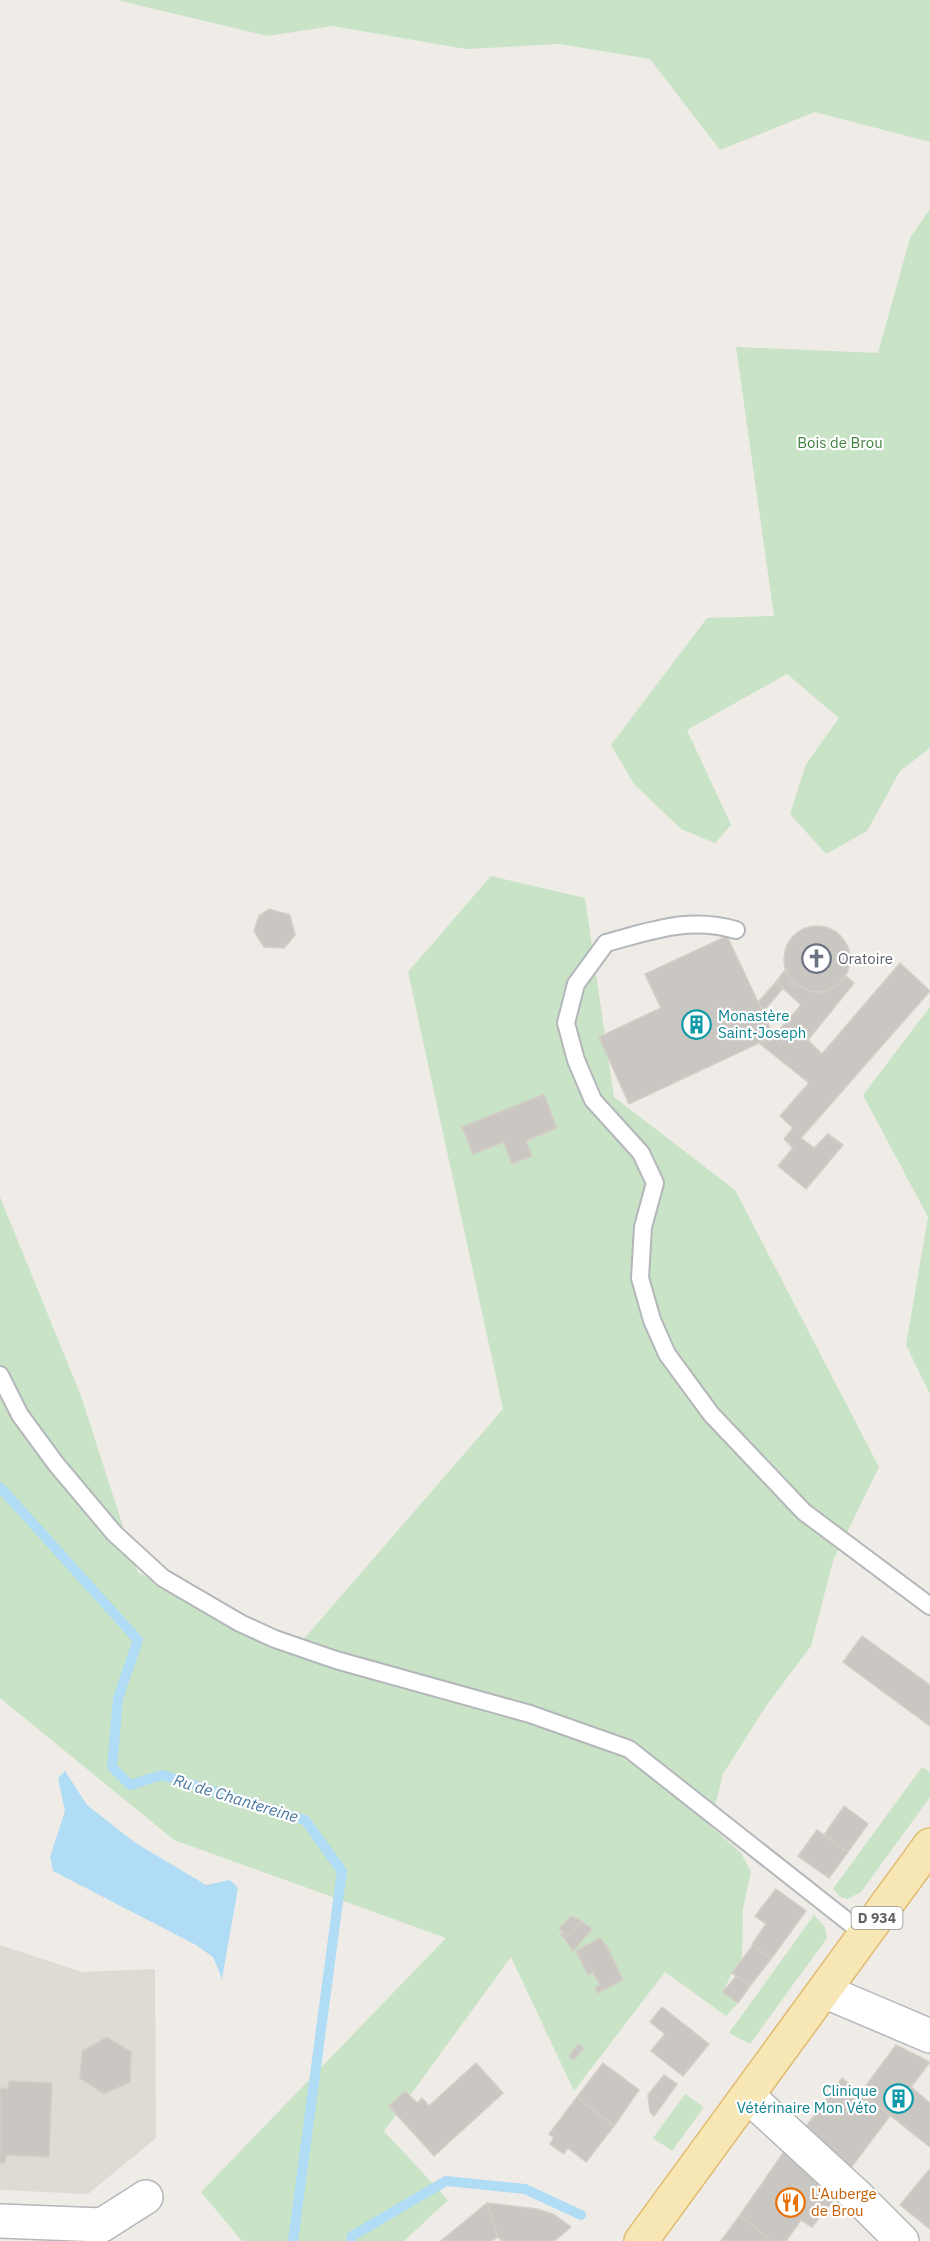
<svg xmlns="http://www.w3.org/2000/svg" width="930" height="2241" font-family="'IBM Plex Sans',sans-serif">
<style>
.education{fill:#dedbd5}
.green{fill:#c8e3c6}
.water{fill:#b0dcf5}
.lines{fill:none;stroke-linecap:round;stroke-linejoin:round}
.stream{stroke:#b0dcf5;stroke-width:10}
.building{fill:#cac7c3;stroke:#d3cec6;stroke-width:1.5}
.service-casing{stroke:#b4b7ba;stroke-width:20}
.minor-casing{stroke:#b4b7ba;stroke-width:36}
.secondary-casing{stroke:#b3b6ba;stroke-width:36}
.primary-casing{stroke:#e2ba6d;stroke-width:36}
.service{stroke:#fff;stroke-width:16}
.minor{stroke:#fff;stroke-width:33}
.secondary{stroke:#fff;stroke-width:33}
.primary{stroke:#f6e7b5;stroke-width:33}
.labels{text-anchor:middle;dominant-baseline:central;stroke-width:4.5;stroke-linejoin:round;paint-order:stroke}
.shield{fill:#fff;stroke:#8e9193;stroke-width:1.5}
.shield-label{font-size:14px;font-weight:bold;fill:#5e6265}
.park-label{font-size:15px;fill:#418240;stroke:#fff}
.worship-label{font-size:15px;fill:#5b616d;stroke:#fff;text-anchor:start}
.culture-label{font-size:15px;fill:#0d838f;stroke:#fff;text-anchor:start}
.food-label{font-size:15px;fill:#c56008;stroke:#fff;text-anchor:start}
.water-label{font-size:16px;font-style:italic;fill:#4b799e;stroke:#fff}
</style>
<rect width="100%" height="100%" fill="#efece7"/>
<polygon class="education" points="0,1945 82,1972 155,1969 156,2138 88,2194 0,2190"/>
<g class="green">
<polygon points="117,0 930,0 930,142 815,112 720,150 650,59 559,44 466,49 332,26 268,36"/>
<polygon points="930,209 930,748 900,771 867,831 826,854 790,814 806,764 839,718 787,674 687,730 731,825 715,843 681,829 634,784 611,745 707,618 774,616 736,347 878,353 910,238"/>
<polygon points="491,876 585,898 614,1097 735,1190 879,1467 833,1561 811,1646 766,1706 723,1774 710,1826 741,1853 751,1872 743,1909 742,1959 732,1973 723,1992 738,2003 726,2016 665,1972 574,2091 511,1957 384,2131 448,2200 404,2241 242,2241 201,2192 446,1938 174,1840 0,1698 0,1197 81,1396 138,1573 303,1640 503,1409 408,972"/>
<polygon points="930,1007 930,1394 906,1345 928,1217 863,1095"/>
<polygon points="922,1767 930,1772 930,1797 861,1892 847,1899 839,1896 833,1889"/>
<polygon points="814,1915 825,1927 827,1938 750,2044 729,2033"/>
<polygon points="685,2094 704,2107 672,2151 653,2138"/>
</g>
<polygon class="water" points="65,1771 87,1805 134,1842 206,1885 230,1880 238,1888 222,1979 213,1957 196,1945 53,1871 50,1857 65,1811 58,1778"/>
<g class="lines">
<g class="stream">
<polyline points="0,1487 138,1640 118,1698 112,1767 130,1785 162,1775 305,1820 342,1871 293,2241"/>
<polyline points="351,2241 352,2236 446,2181 525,2189 581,2215"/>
</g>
</g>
<g class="building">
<polygon points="269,909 290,915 295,935 284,948 264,947 254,931 259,916"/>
<circle cx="817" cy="959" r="33"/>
<polygon points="727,936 774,1036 629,1104 599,1037 661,1008 645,974"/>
<polygon points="900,963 930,991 801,1138 814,1148 828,1134 843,1145 806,1189 778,1166 793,1148 784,1139 793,1128 780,1116 809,1083 759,1043 774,1036 801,1005 776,982 785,970 795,984 811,992 825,992 838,985 846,976 854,983 808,1040 822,1054"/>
<polygon points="776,982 783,988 763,1012 758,1002"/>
<polygon points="544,1094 557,1128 526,1141 532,1156 512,1164 504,1142 473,1154 462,1127"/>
<polygon points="862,1636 930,1685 930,1726 843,1662"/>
<polygon points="844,1806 868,1824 848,1852 824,1835"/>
<polygon points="817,1830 848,1852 829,1878 798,1856"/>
<polygon points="776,1889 806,1911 771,1959 752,1944 766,1924 755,1916"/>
<polygon points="571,1916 581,1921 565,1939 561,1935 563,1932 559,1929"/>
<polygon points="581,1921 592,1929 573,1951 565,1939"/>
<polygon points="600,1938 607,1947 623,1980 598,1993 595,1988 600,1985 593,1972 588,1975 576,1951"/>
<polygon points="753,1945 771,1959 750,1986 732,1973"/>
<polygon points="736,1976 750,1986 738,2003 723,1992"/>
<polygon points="662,2007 709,2044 683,2076 651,2051 665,2034 650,2022"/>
<polygon points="107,2037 131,2052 130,2082 104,2094 80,2078 82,2051"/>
<polygon points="578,2044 584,2048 574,2060 569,2056"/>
<polygon points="896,2045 930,2062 911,2087 930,2103 930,2147 861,2092"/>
<polygon points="476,2063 503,2093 434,2156 389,2106 405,2091 417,2103 422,2098 429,2106"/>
<polygon points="603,2063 639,2090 614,2126 577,2097"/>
<polygon points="664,2075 677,2084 654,2116 650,2112 648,2095"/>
<polygon points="842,2078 890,2116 847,2173 802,2132"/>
<polygon points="9,2081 52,2083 49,2157 6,2155 5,2163 0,2163 0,2088 8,2089"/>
<polygon points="577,2097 614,2126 586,2162 568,2148 564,2154 550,2144 554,2138 549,2134"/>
<polygon points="790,2143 842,2189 812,2227 801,2220 786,2241 771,2241 740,2215"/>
<polygon points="929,2170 930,2170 930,2229 900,2205"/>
<polygon points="487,2203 498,2237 491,2241 441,2241"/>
<polygon points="487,2203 537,2209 553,2214 571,2227 554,2241 502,2241 498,2237"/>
<polygon points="740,2215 771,2241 721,2241"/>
</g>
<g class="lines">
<defs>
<g id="service">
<path d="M736 930C690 916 651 931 606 943L576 984 566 1023 576 1060 593 1100 641 1153 655 1183 643 1227 640 1278 652 1320 667 1354 711 1414 804 1512 930 1606"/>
<polyline points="0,1375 20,1415 56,1464 114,1533 163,1578 240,1623 275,1639 336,1660 530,1714 629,1749 865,1935"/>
</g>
<g id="minor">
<polyline points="748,2096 857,2196 902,2241"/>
<polyline points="0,2221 102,2225 146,2197"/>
</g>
<polyline id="secondary" points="824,1991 930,2036"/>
<polyline id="primary" points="641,2241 930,1845"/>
</defs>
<use href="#service" class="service-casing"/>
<use href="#minor" class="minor-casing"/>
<use href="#secondary" class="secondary-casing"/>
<use href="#primary" class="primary-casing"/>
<use href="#service" class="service"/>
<use href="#minor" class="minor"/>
<use href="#secondary" class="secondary"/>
<use href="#primary" class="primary"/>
</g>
<defs>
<symbol id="church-ring" viewBox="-11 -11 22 22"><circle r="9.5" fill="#fff" stroke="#6b7280" stroke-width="1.5"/><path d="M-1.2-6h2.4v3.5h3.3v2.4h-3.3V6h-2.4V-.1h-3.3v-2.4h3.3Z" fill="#6b7280"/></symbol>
<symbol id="building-ring" viewBox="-11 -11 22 22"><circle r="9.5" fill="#fff" stroke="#0f9aa8" stroke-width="1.5"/><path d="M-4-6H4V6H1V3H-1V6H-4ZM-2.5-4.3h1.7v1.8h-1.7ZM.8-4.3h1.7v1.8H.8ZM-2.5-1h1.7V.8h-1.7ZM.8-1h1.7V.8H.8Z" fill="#0f9aa8"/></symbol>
<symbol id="restaurant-ring" viewBox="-11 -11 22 22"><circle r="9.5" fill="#fff" stroke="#e8710a" stroke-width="1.5"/><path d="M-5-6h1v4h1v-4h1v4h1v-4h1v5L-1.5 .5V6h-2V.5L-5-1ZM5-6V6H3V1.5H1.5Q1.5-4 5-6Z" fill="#e8710a"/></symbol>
</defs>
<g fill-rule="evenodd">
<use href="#church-ring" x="800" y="942" width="33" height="33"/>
<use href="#building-ring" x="680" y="1008" width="33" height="33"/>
<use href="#building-ring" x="882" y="2082" width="33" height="33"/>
<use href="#restaurant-ring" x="774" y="2186" width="33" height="33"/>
</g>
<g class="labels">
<rect class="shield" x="851.5" y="1907" width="51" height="22" rx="4.5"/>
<g class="shield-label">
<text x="877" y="1918">D 934</text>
</g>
<g class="park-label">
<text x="840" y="442">Bois de Brou</text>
</g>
<g class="worship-label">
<text x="838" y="958">Oratoire</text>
</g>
<g class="culture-label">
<text x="718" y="1015">Monastère<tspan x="718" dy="17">Saint-Joseph</tspan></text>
<text x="877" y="2090" text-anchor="end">Clinique<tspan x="877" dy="17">Vétérinaire Mon Véto</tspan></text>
</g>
<g class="food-label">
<text x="811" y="2193">L'Auberge<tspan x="811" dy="17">de Brou</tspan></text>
</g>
<g class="water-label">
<text transform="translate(236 1798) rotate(17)">Ru de Chantereine</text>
</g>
</g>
</svg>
